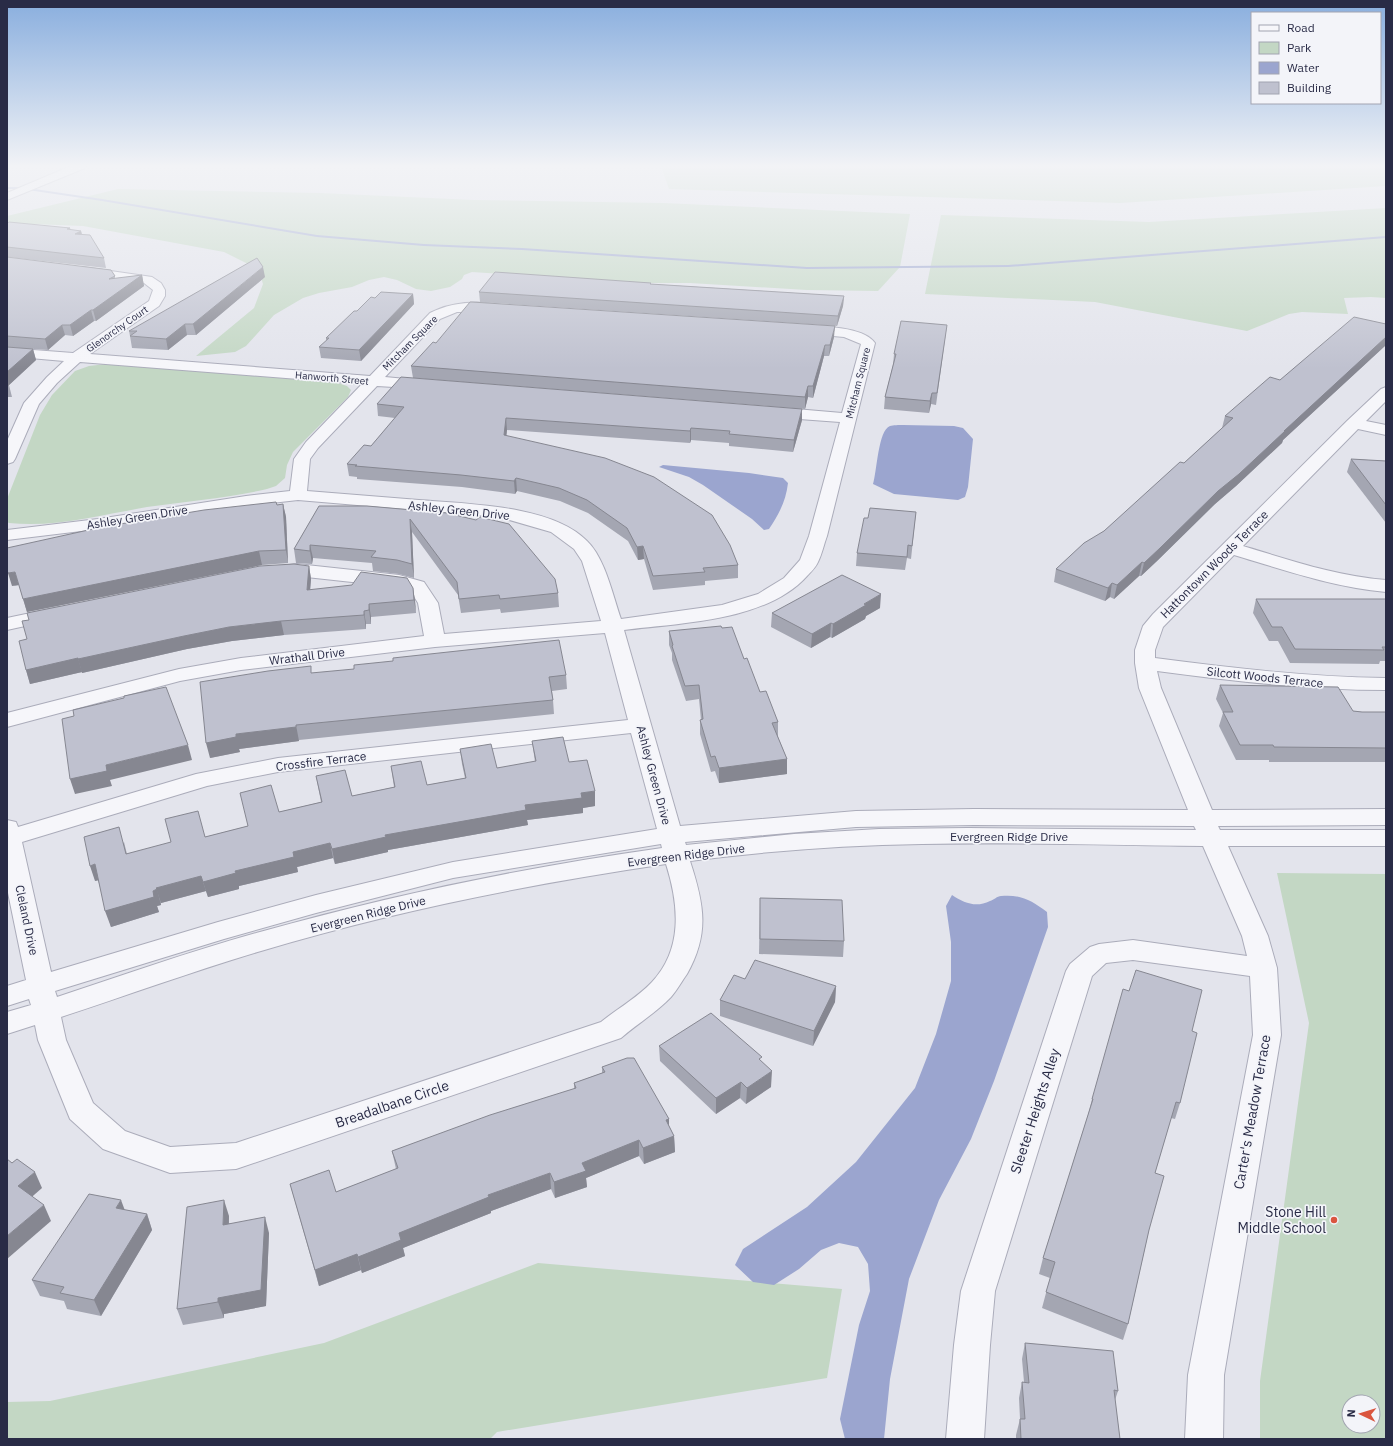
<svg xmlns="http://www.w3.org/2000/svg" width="1393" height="1446" font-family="'IBM Plex Sans',sans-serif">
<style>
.green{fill:#c3d7c4;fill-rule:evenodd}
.water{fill:#9ba5cf}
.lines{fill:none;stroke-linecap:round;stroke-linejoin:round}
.stream{fill:#9ba5cf;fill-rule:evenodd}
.minor-casing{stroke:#abacba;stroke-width:2}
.minor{fill:#f6f6fa;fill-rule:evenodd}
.wall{fill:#a4a6b2}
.shaded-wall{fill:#868791}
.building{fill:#bfc1cf;stroke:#868791}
.poi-dot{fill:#da553f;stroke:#f3f4f9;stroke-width:1.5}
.labels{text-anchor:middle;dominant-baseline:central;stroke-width:3.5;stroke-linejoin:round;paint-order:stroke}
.far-street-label{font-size:10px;fill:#292b46;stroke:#f3f4f9}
.street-label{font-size:12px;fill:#292b46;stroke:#f3f4f9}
.near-street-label{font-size:14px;fill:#292b46;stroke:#f3f4f9}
.near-poi-label{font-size:14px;fill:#292b46;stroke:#f3f4f9;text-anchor:end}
</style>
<rect width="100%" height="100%" fill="#e3e4ec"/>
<g class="green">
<polygon points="661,166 1386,166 1386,186 1120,203 669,189"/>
<polygon points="118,189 320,193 474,200 663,203 910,214 900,267 878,291 807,290 690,283 634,283 472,272 464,275 462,279 450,287 431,291 416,289 397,280 384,277 369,280 352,287 319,293 303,298 274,315 246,346 235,352 196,356 254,308 263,284 260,274 254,267 224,252 83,226 32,224 7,225 7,216"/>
<polygon points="1386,208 1386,298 1371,297 1344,298 1348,314 1302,312 1289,314 1247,331 1095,302 925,294 941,215 1149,222"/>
<path d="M106 364 338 383 347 386 351 390 348 397 293 452 287 465 285 478 276 486 267 489C228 498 187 501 147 507 101 515 55 528 9 523L7 522V499L40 415 52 395 75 371 89 366Z"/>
<path d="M1277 873 1386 874V1439H1260V1381L1309 1023ZM1349 1402H1373V1426H1349Z"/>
<polygon points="538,1263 842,1289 827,1378 497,1432 490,1439 7,1439 7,1402 50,1401 324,1343"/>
</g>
<g class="water">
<path d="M903 425 954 426 963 428 973 439 968 487 965 497 958 500 894 494 873 484C877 472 878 430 890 426 893 425 899 425 903 425Z"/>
<path d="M663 465 749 473 783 478 788 483C786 501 779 514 769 529L764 530 752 519 703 485 689 477 659 467Z"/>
<path d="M952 895C964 903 976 908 990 901 994 900 997 896 1001 896 1021 894 1032 901 1047 912L1048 927 994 1081 971 1139 939 1200 909 1279 890 1379 884 1439H845L840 1419 859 1325 870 1291 868 1264 858 1247 839 1243 821 1250 799 1269 774 1285 753 1282 735 1265 743 1249 807 1207 856 1162 915 1088 936 1034 951 981V942L946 906Z"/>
</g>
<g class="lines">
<polygon class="stream" points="7,187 21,187 102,199 317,235 424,244 522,248 807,267 1008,265 1386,236 1386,238 1008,267 807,269 522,250 424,246 317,237 102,201 21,189 7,189"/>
<defs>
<g id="minor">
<polygon points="71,166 86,166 85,168 7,200 7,193"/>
<path d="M83 267 152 277 161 283 165 290V296L159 306 90 354 370 376 430 313C451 302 478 300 501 305L503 308 501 311 496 312H457L440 319 385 377 427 381 432 382 434 385 432 388 427 389 377 386 318 448 310 459 307 491C344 494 382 497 419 500 467 504 552 505 587 541 605 558 613 596 621 619L722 605 758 594 784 578 800 560 809 536 840 422 772 417 767 415 764 412 767 409 772 407 842 413 861 344 844 337 800 333 798 330 800 327 805 326C823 327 863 326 875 343L827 536C824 544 822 554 818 562 816 567 811 572 807 576 767 621 681 623 624 630L680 826 856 811 974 809 1188 810 1139 688 1135 663V650L1143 626 1153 614 1348 420 1381 389 1386 387V401L1366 421 1386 425V435L1358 429 1243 546C1290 560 1336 576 1386 580V592C1333 587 1284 570 1234 555L1163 627 1155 650V658C1232 668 1308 677 1386 678V690C1309 690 1233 681 1157 671L1161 688 1212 810 1386 809V825L1218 826 1220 830H1386V846H1228L1268 936 1277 968 1281 1035 1224 1375 1223 1439H1185L1188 1375 1253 1035 1250 976 1133 960 1106 963 1092 976 995 1291 990 1345 984 1439H946L954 1345 961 1291 1066 971 1070 964 1090 947 1099 944 1133 940 1247 956 1242 936 1203 846C1109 845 1016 842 922 844 845 845 767 851 690 861 704 904 710 933 687 974 682 981 677 990 671 997 657 1012 637 1024 621 1038L236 1169 170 1173 103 1149 70 1119 38 1040 35 1025 7 1034V1012L31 1005 29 999 7 1006V986L26 980 7 888V820L16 822 18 827 196 774 278 758 628 720 605 633 435 647 241 670 180 681 7 727V713L179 669 241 658 424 636 418 603 410 590 398 587 297 576 281 577 274 575 272 571 274 567 297 564 399 575 424 582 438 603 444 634 601 621 582 561 574 549 551 532 499 517 298 500 246 506 98 529 7 540V530L98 519 246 496 290 491 294 459 306 442 362 384 80 362 57 383 39 404 15 459 13 462 7 464V441L24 403 47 377 64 361 7 356V348L73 353 149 301 153 290 144 283 79 274 77 271 79 268ZM631 733 657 829 453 862 316 895 218 922 51 972 22 842 207 786 278 772ZM974 825 1194 826 1196 830 968 828 879 829 794 834 686 845 685 842 856 827ZM661 844 662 848C526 867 392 895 260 932 191 951 124 975 57 997L55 991 224 939 316 913 453 878ZM666 864C679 905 683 949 652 982 637 998 617 1009 601 1022L236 1143 170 1147 125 1131 93 1103 66 1040 61 1017C128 995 194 971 261 951 394 911 530 884 666 864Z"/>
<polygon points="59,607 66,609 69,613 66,617 7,630 7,618"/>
</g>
</defs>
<use href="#minor" class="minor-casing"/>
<use href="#minor" class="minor"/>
</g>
<g class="wall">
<polygon points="7,224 70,228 71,230 81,231 82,234 104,258 106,268 7,257"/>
<polygon points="7,257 115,276 115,279 142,275 144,286 96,321 94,321 73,336 65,335 48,350 21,348 33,349 36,360 9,385 12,397 7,397"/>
<polygon points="265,277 196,335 187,335 168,350 132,348 130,336 129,331"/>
<polygon points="651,283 651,284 844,296 843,306 837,326 480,302 479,292"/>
<polygon points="413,294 414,304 361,361 321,358 319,347 326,341 326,338 357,311 375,298"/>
<polygon points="1386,324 1386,345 1283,440 1282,443 1236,486 1215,504 1157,561 1141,576 1139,576 1114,599 1110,597 1105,601 1054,582 1056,569 1104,531 1184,463 1222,428 1225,416 1280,380"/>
<polygon points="947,325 936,405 931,404 929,413 884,409 885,397 893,365 894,354"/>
<polygon points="834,337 829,356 824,356 813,398 808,397 805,409 413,378 411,366"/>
<polygon points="377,404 802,420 793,452 729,446 729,443 691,440 690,443 507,430 506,436 738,565 738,578 705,581 705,585 653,590 644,559 638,560 628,541 588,513 560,501 517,491 515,494 462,487 357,479 357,477 349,476 347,464 371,446 395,418 378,416"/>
<polygon points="1351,459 1386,461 1386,523 1347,472"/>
<polygon points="276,502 277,505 283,504 286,517 288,563 262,565 27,612 19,585 12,586"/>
<polygon points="319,506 447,513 558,593 559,607 501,613 500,609 461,613 458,595 412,532 414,578 399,574 373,571 372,563 313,558 312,564 296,563 294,549"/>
<polygon points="916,512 911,559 907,558 905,570 856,566 857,553 868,518"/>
<polygon points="309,566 311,579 310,590 413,588 415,601 416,613 371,617 371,624 366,624 366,629 284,635 232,641 187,649 82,673 82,672 30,684 26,670"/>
<polygon points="1256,599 1386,599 1386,661 1380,661 1379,664 1290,663 1278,641 1269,641 1253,613"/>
<polygon points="880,608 866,616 865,619 832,638 830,637 811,648 771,627 772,613"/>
<polygon points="669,631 744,659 760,692 778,722 778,737 787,759 787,774 719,783 715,771 711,772 700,734 700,720 701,720 699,699 686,701 672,660 672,653 669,645"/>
<polygon points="312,673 566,675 567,689 552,691 553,700 554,714 299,740 299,741 239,749 240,752 210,758"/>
<polygon points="1220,685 1353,711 1362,712 1386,712 1386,762 1269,762 1269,760 1236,760 1219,726 1223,713 1216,699"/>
<polygon points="532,741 569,762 595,806 583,808 583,813 527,820 528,825 388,850 388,852 335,864 333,858 297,867 298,872 239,886 239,889 208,897 206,891 161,903 161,905 157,906 159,912 111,927 98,880 95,881 124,842 127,854 205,837 248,826 279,812 321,802 316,776 352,796 394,787 391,766 427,785 465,778 462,764 460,749 497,768 535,762"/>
<polygon points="760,898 844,941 843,957 759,954"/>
<polygon points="836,986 835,1002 813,1046 720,1016 720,1000"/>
<polygon points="1192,1031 1180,1103 1175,1119 1171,1118 1155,1173 1149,1230 1128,1324 1123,1340 1042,1308 1050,1278 1039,1274 1043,1258 1088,1115 1092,1099"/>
<polygon points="659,1046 771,1087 746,1104 740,1098 716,1114 660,1061"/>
<polygon points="602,1067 669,1119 669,1126 674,1136 675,1152 644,1164 639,1156 586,1178 587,1187 555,1198 551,1189 491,1211 491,1213 403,1248 405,1256 362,1273 361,1270 319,1286 290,1184 336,1192 396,1169 392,1151 574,1089 574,1083 602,1073"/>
<polygon points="125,1210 147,1214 152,1230 101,1316 67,1309 64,1301 40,1296 32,1280"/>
<polygon points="229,1216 229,1223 269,1233 266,1306 224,1314 224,1318 183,1325 177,1309"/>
<polygon points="1025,1343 1118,1391 1115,1400 1120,1439 1016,1439 1016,1435 1020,1419 1019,1398 1022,1382 1024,1382 1022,1359"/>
</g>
<g class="shaded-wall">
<polygon points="81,231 83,240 75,234"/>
<polygon points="263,267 265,277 196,335 193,324"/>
<polygon points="142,275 144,286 96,321 93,310"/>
<polygon points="413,294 414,304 361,361 359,350"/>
<polygon points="844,296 843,306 837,326 838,316"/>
<polygon points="91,310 94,321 73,336 70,325"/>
<polygon points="185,324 187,335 168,350 166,339"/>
<polygon points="62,325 65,335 48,350 45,339"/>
<polygon points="835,326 834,337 829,356 830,345"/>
<polygon points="1386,337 1386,345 1283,440 1282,443 1236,486 1215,504 1157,561 1141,576 1144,563 1218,491"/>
<polygon points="825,345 824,356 813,398 813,386"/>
<polygon points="33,349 36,360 8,386 7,385 7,372"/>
<polygon points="808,386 808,397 805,409 805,397"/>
<polygon points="932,393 931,404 929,413 930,401"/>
<polygon points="802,409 802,420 793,452 794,440"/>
<polygon points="506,418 507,430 505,448 504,435"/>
<polygon points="691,428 691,440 690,443 690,431"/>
<polygon points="516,478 517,491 515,494 514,481"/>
<polygon points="283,504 286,517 288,563 286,550"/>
<polygon points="410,519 412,532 414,578 412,564"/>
<polygon points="310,545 313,558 312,564 310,551"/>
<polygon points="643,546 644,559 638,560 637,547"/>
<polygon points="259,551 262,565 27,612 23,599"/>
<polygon points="1142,562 1139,576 1114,599 1117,585"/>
<polygon points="309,566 311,579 309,603 307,590"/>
<polygon points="15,572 19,585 12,586 8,573"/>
<polygon points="1112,583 1110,597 1105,601 1108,588"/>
<polygon points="413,588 415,601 416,613 414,600"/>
<polygon points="881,594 880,608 866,616 865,619 832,638 833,624 864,604"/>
<polygon points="369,604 371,617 371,624 369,610"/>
<polygon points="364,611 366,624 366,629 364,615"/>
<polygon points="281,621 284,635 232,641 187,649 82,673 78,659 184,636 229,627"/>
<polygon points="831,623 830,637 811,648 812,634"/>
<polygon points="78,658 82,672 30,684 26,670"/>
<polygon points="296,725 299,741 239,749 240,752 210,758 206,743 236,734"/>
<polygon points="188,745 192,760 110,780 112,786 75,794 70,779 106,765"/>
<polygon points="787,759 787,774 719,783 719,768"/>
<polygon points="595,791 595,806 583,808 583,813 527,820 528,825 388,850 388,852 335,864 332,849 385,835 581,793"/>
<polygon points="330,843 333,858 297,867 298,872 239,886 239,889 208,897 203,882 293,852"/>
<polygon points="95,864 100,880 95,881 90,866"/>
<polygon points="201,876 206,891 161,903 156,888"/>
<polygon points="157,889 161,905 157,906 159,912 111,927 105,911 153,891"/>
<polygon points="836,986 835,1002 813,1046 814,1031"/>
<polygon points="772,1071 771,1087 746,1104 747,1088"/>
<polygon points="741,1082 740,1098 716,1114 716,1098"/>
<polygon points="669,1119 669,1135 666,1120"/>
<polygon points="674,1136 675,1152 644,1164 643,1148"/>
<polygon points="639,1140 639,1156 586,1178 587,1187 555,1198 554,1182 582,1163"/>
<polygon points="35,1172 42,1188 26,1202 18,1186"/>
<polygon points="550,1173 551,1189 491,1211 491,1213 403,1248 405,1256 362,1273 358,1257 399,1233 488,1195"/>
<polygon points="121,1200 127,1216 116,1208"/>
<polygon points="224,1200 229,1216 228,1241 223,1225"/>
<polygon points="44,1205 51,1221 7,1259 7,1236"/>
<polygon points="147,1214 152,1230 101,1316 94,1300"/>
<polygon points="265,1217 269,1233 266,1306 224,1314 224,1318 218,1302 218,1298"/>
<polygon points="357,1254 361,1270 319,1286 315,1270"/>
</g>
<g class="building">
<polygon points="9,222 70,228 67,229 81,231 75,234 90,235 104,258 7,247 7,224"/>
<polygon points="7,257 111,270 115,276 109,279 142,275 93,310 91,310 70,325 62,325 45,339 7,336"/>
<polygon points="257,258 263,267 193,324 185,324 166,339 130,336 137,331 129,331"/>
<polygon points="495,272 651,283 650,284 844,296 838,316 479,292"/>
<polygon points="381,292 413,294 359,350 319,347 329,338 326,338 354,311 357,311 371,297 375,298"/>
<polygon points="470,302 472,302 835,326 830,345 825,345 813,386 808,386 805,397 411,366 433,342 436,343"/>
<polygon points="1354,317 1386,324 1386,337 1284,431 1285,431 1239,474 1218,491 1160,548 1144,563 1142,562 1117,585 1112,583 1108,588 1056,569 1084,543 1104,531 1180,462 1184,463 1233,418 1225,416 1270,377 1280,380"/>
<polygon points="901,321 947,325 937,393 932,393 930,401 885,397 896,354 894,354"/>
<polygon points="7,347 33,349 7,372"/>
<polygon points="401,377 802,409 794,440 729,434 730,431 691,428 690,431 506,418 504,435 605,458 654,477 712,515 730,545 738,565 703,568 705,572 653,576 643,546 637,547 627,528 587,500 559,488 516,478 514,481 461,475 355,466 357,465 347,464 364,445 371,446 404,407 377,404"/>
<polygon points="1351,459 1386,461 1386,505"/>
<polygon points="276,502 277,505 283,504 286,550 259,551 23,599 15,572 8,573 7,570 7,548 102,527 204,510"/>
<polygon points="319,506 367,506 447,513 476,520 480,517 509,524 555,579 558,593 500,599 499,595 459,599 457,582 410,519 412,564 397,560 371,557 376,551 310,545 310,551 294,549"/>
<polygon points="870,508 916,512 912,546 908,545 907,557 857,553 864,518 868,518"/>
<polygon points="294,564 309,566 307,590 352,585 361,572 407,578 413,588 414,600 369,604 369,610 364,611 364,615 281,621 229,627 184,636 78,659 78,658 26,670 19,641 27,639 22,621 29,620 27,613 260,566"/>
<polygon points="842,575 881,594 864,604 866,605 833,624 831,623 812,634 772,613"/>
<polygon points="1256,599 1386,599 1386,647 1382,647 1384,650 1295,649 1282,627 1272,627"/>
<polygon points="721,626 722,628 732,627 744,659 747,658 760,692 766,691 778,722 772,723 787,759 719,768 715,756 711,757 700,720 703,719 699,685 685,686 672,646 673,645 669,631"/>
<polygon points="559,640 566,675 549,677 553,700 296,725 296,727 236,734 236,737 206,743 200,682 268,671 311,666 311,673 354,669 354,665 393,661 393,658"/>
<polygon points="1220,685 1338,687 1353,711 1362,712 1386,712 1386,748 1274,747 1273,745 1240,745 1223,712 1233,712"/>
<polygon points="166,687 188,745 106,765 107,771 70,779 62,719 74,716 73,710 124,698 124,696"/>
<polygon points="563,737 569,762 587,760 595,791 581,793 582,798 525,805 526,810 385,835 386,837 332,849 330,843 293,852 294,857 235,871 236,873 203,882 201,876 156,888 157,889 153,891 154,897 105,911 95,864 90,866 84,837 119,827 126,854 171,842 165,819 198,811 205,837 248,826 240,793 271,785 279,812 322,802 316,776 345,770 352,796 395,787 391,766 421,761 427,785 466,778 460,749 491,744 497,768 536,761 532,741"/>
<polygon points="760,898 842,900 844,941 760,939"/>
<polygon points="755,960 836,986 814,1031 720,1000 734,975 745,979"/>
<polygon points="1136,970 1202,990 1192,1031 1197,1033 1180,1103 1176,1102 1155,1173 1164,1176 1149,1230 1128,1324 1046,1292 1055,1262 1043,1258 1093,1099 1092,1099 1123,989 1129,991"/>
<polygon points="711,1013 762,1057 759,1059 772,1071 747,1088 741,1082 716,1098 659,1046"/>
<polygon points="627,1058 634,1058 669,1119 666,1120 674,1136 643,1148 639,1140 582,1163 586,1171 554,1182 550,1173 488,1195 489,1197 399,1233 401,1240 358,1257 357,1254 315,1270 290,1184 329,1170 336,1192 398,1168 392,1151 490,1115 576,1088 574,1083 605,1072 602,1067"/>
<polygon points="7,1159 12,1163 17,1159 35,1172 18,1186 44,1205 7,1236"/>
<polygon points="89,1194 121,1200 116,1208 147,1214 94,1300 60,1293 64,1287 32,1280"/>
<polygon points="224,1200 223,1225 265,1217 261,1290 218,1298 218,1302 177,1309 187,1207"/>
<polygon points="1025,1343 1113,1351 1118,1391 1114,1390 1120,1439 1021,1439 1020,1419 1025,1419 1022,1382 1029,1383"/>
</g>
<linearGradient id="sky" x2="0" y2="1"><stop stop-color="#89aede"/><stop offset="0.45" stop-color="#f2f3f6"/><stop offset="1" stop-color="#f2f3f6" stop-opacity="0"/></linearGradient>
<rect width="1393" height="369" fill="url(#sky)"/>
<circle class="poi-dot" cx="1334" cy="1220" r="4"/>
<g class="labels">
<g class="far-street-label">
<text transform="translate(117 329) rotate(-35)">Glenorchy Court</text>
<text transform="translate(410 343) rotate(-45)">Mitcham Square</text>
<text transform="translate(332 378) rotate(5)">Hanworth Street</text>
<text transform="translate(858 383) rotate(-76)">Mitcham Square</text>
</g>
<g class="street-label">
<text transform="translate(459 510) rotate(6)">Ashley Green Drive</text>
<text transform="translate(137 517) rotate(-9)">Ashley Green Drive</text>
<text transform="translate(1214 564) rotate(-45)">Hattontown Woods Terrace</text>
<text transform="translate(307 656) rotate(-7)">Wrathall Drive</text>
<text transform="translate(1265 677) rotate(6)">Silcott Woods Terrace</text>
<text transform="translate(321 761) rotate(-7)">Crossfire Terrace</text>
<text transform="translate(654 775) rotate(75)">Ashley Green Drive</text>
<text x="1009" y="836">Evergreen Ridge Drive</text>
<text transform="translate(686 855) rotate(-7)">Evergreen Ridge Drive</text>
<text transform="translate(368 914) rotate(-14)">Evergreen Ridge Drive</text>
<text transform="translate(27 920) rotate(78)">Cleland Drive</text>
</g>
<g class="near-street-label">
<text transform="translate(392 1104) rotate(-19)">Breadalbane Circle</text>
<text transform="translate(1035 1111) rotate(-72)">Sleeter Heights Alley</text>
<text transform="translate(1252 1112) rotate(-80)">Carter's Meadow Terrace</text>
</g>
<g class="near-poi-label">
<text x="1326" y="1212">Stone Hill<tspan x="1326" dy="16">Middle School</tspan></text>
</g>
</g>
<rect width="1393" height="1446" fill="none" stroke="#292b46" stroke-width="16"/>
<rect x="1251" y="12" width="130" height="92" fill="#f3f4f9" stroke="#a2a4b1"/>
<rect x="1259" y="25" width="20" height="6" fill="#f6f6fa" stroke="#a2a4b1"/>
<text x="1287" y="32" font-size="12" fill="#292b46">Road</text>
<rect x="1259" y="42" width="20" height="12" fill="#c3d7c4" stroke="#a2a4b1"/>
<text x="1287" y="52" font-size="12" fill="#292b46">Park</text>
<rect x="1259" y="62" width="20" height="12" fill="#9ba5cf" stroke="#a2a4b1"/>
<text x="1287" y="72" font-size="12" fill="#292b46">Water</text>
<rect x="1259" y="82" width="20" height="12" fill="#bfc1cf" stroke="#a2a4b1"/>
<text x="1287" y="92" font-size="12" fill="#292b46">Building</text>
<g transform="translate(1361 1414) rotate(274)"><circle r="19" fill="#f3f4f9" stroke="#a2a4b1"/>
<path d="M0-3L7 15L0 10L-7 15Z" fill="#da553f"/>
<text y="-6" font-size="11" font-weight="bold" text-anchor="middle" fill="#292b46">N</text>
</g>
</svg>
